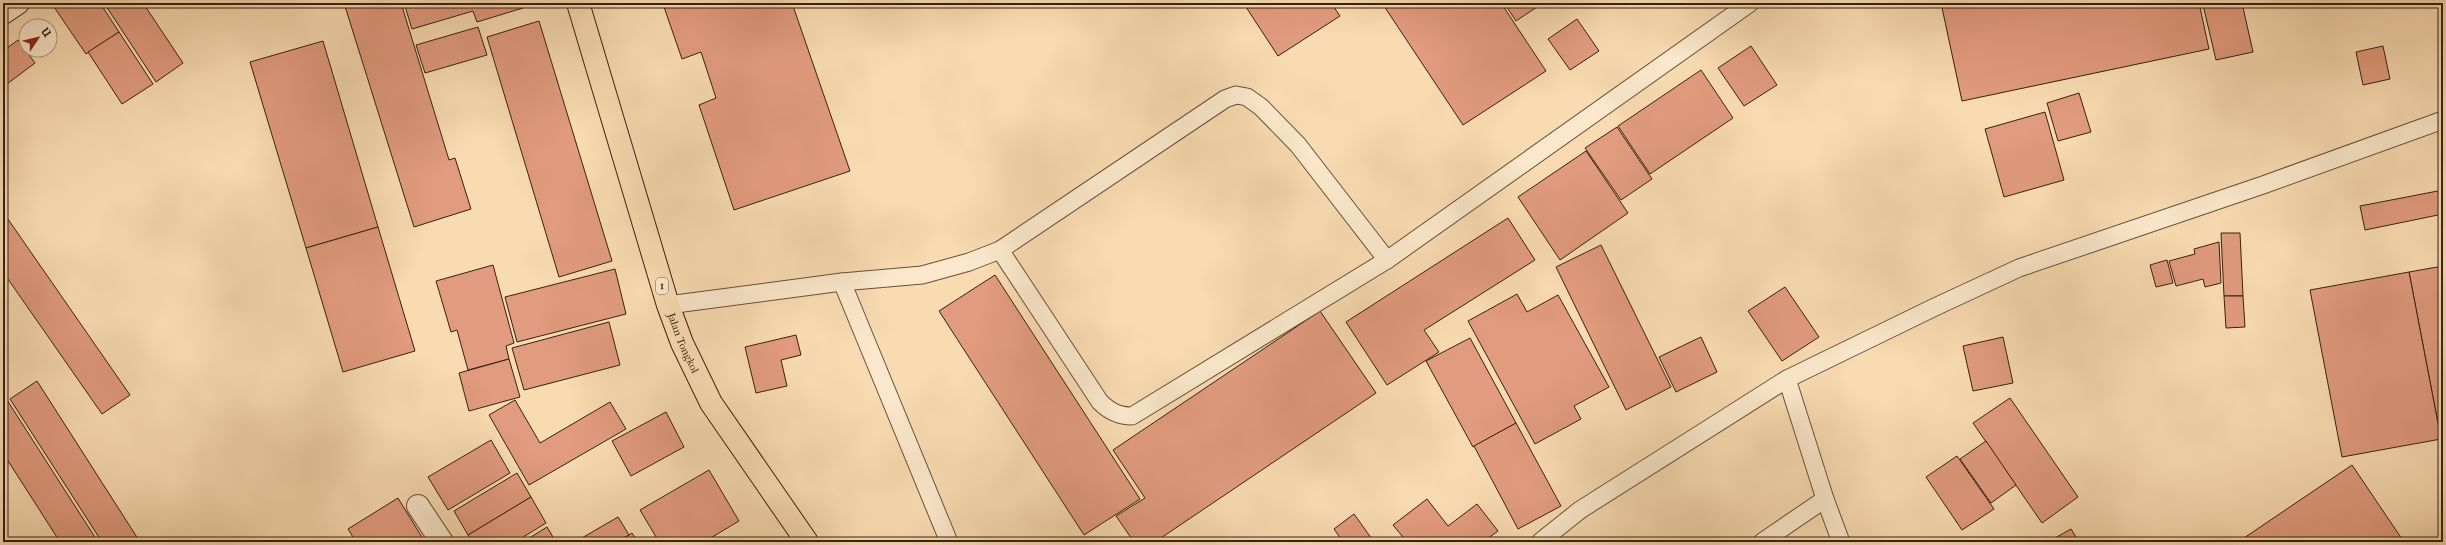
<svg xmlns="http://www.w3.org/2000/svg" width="2446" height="545" font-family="'IM FELL French Canon',serif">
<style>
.building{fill:#e19b7e;stroke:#372013}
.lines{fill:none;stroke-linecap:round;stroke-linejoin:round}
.lane-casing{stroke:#684f3a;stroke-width:19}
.street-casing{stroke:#684f3a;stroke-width:24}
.secondary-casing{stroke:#372013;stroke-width:24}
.highway-casing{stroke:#372013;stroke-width:24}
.lane{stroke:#fbe8cc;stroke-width:17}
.street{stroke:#fbe8cc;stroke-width:22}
.secondary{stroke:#fbe8cc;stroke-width:22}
.highway{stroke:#f9dbb1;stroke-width:22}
.labels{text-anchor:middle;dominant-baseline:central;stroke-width:3;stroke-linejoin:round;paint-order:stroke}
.shield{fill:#fbe8cc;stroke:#725c4a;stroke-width:1}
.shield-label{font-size:10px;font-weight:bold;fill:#372013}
.street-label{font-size:11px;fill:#372013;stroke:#fbe8cc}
</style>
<rect width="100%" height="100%" fill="#f9dbb1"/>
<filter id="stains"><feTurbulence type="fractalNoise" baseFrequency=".005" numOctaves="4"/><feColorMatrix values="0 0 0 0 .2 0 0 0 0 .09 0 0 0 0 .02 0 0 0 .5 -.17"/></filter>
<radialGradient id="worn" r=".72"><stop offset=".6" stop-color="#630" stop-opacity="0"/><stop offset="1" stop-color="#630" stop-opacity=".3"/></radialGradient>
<g class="building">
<polygon points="54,3 100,3 119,32 86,54 52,4"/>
<polygon points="104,3 143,3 183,63 156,82"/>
<polygon points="344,3 401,3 449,160 455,158 471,209 414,227"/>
<polygon points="404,3 522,3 523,8 477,22 473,11 412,29"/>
<polygon points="676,3 792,3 850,171 734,210 699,105 716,98 701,52 682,59 664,7"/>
<polygon points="1245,3 1331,3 1340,16 1278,56 1244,4"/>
<polygon points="1382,3 1501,3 1546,71 1463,125"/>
<polygon points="1504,3 1543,3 1516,21"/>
<polygon points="1941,3 2199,3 2209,49 1962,101"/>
<polygon points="2212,3 2242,3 2253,52 2216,60 2203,5"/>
<polygon points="1577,19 1599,51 1570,70 1548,39"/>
<polygon points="539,21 612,261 559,277 487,37"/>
<polygon points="478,27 487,55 425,73 416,45"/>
<polygon points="119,32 153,84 122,104 88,52"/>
<polygon points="18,40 35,63 3,87 3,51"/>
<polygon points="323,41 378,227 306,248 250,62"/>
<polygon points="1751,46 1777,85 1744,106 1718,68"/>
<polygon points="2383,46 2390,79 2363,85 2356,52"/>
<polygon points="1701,70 1733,118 1650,174 1618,126"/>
<polygon points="2079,93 2091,132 2058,141 2047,103"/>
<polygon points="2045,112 2064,180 2004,197 1985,129"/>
<polygon points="1617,127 1652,179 1621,200 1585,148"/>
<polygon points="1586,151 1628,213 1560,260 1518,197"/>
<polygon points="2443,190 2443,214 2365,230 2360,206"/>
<polygon points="3,212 130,395 102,414 3,272"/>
<polygon points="1508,218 1535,260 1424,330 1439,352 1387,385 1346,322"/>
<polygon points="378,227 415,351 343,372 306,248"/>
<polygon points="2221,233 2240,233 2243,296 2224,296"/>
<polygon points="2219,242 2221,283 2205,287 2203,279 2176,286 2169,261 2195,254 2194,249"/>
<polygon points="1601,245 1671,387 1626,410 1556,267"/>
<polygon points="2167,260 2173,283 2156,287 2150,265"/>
<polygon points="493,265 514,343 506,346 509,359 468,370 457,330 451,332 436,281"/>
<polygon points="2443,266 2443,439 2441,439 2409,272"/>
<polygon points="615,269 626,314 517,342 505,297"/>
<polygon points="2409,272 2441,439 2342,457 2310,290"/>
<polygon points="995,275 1140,499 1084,535 939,311"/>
<polygon points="1785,287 1819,337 1782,361 1748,311"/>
<polygon points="1517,294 1527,312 1558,295 1609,387 1574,406 1581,419 1535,444 1468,321"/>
<polygon points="2224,296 2243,296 2245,327 2226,328"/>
<polygon points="1320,311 1376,393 1155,542 1134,542 1116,516 1145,498 1113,450"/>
<polygon points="609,322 620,365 524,390 512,348"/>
<polygon points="796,335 801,355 781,360 787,386 756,393 745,347"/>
<polygon points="1701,337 1717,372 1676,392 1659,357"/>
<polygon points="2003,337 2013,383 1973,391 1963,346"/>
<polygon points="1470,338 1516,423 1473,447 1426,361"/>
<polygon points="509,359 520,397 469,411 459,373"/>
<polygon points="37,381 140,542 102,542 10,399"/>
<polygon points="2010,398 2078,497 2042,523 1973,423"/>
<polygon points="7,400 98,542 60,542 3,453 3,402"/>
<polygon points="515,400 540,443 610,402 626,429 529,485 489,415"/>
<polygon points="666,412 684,447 631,476 612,441"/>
<polygon points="1516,423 1561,506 1518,529 1474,446"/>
<polygon points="491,440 510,473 448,510 428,477"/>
<polygon points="1986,441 2016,485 1991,503 1960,459"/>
<polygon points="1957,456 1994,509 1962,530 1926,477"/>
<polygon points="2352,465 2404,542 2238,542"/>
<polygon points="709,470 739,521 704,542 659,542 640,510"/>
<polygon points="517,473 531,497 468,535 454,511"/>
<polygon points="531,497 546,523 515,542 472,542 468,535"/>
<polygon points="398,498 425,542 356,542 348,529"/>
<polygon points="1427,499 1448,526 1477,504 1498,531 1483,542 1407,542 1393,525"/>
<polygon points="1354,514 1374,542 1343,542 1334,529"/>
<polygon points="618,517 629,535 616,542 575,542"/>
<polygon points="547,527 556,542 523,542"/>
<polygon points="2071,529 2079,542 2048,542"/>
<polygon points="632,533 638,542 616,542 629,535"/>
</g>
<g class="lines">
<defs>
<g id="lane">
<path d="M1000 250 1100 402C1109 411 1118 416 1132 416L1387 260 1750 3"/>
<polyline points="842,282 949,542"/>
<polyline points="668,305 842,282 922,275 969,262 1000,250 1225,99 1236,95 1247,97 1261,107 1298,145 1387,260"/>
<polyline points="1787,379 1825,499 1841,542"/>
<polyline points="1540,542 1580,510 1787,379 1935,307 2019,268 2263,185 2443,120"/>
<polyline points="1762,542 1825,499"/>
</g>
<polyline id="street" points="418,506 442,542"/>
<polyline id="secondary" points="3,13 18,3"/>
<g id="highway">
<path id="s1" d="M578 3 668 305 682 343 711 403 807 542"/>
</g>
</defs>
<use href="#lane" class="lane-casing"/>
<use href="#street" class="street-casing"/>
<use href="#secondary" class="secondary-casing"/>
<use href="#highway" class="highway-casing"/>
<use href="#lane" class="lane"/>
<use href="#street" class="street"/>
<use href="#secondary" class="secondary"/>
<use href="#highway" class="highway"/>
</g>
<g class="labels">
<rect class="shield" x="656" y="278" width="12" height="16" rx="3"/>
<g class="shield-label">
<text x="662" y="286">1</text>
</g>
<g class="street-label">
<text stroke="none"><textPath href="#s1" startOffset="356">Jalan Tongkol</textPath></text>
</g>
</g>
<rect width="2446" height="545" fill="none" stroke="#f9dbb1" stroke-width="16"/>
<rect x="4" y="4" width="2438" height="537" fill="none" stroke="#372013" stroke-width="2"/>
<rect x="8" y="8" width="2430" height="529" fill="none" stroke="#372013"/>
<g transform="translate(38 38) rotate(55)"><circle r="19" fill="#fbe8cc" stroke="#ad9882"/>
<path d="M0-3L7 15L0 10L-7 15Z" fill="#8f2418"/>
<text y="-6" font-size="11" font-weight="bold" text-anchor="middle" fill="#372013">U</text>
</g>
<rect width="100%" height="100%" filter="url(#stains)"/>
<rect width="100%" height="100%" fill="url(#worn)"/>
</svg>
